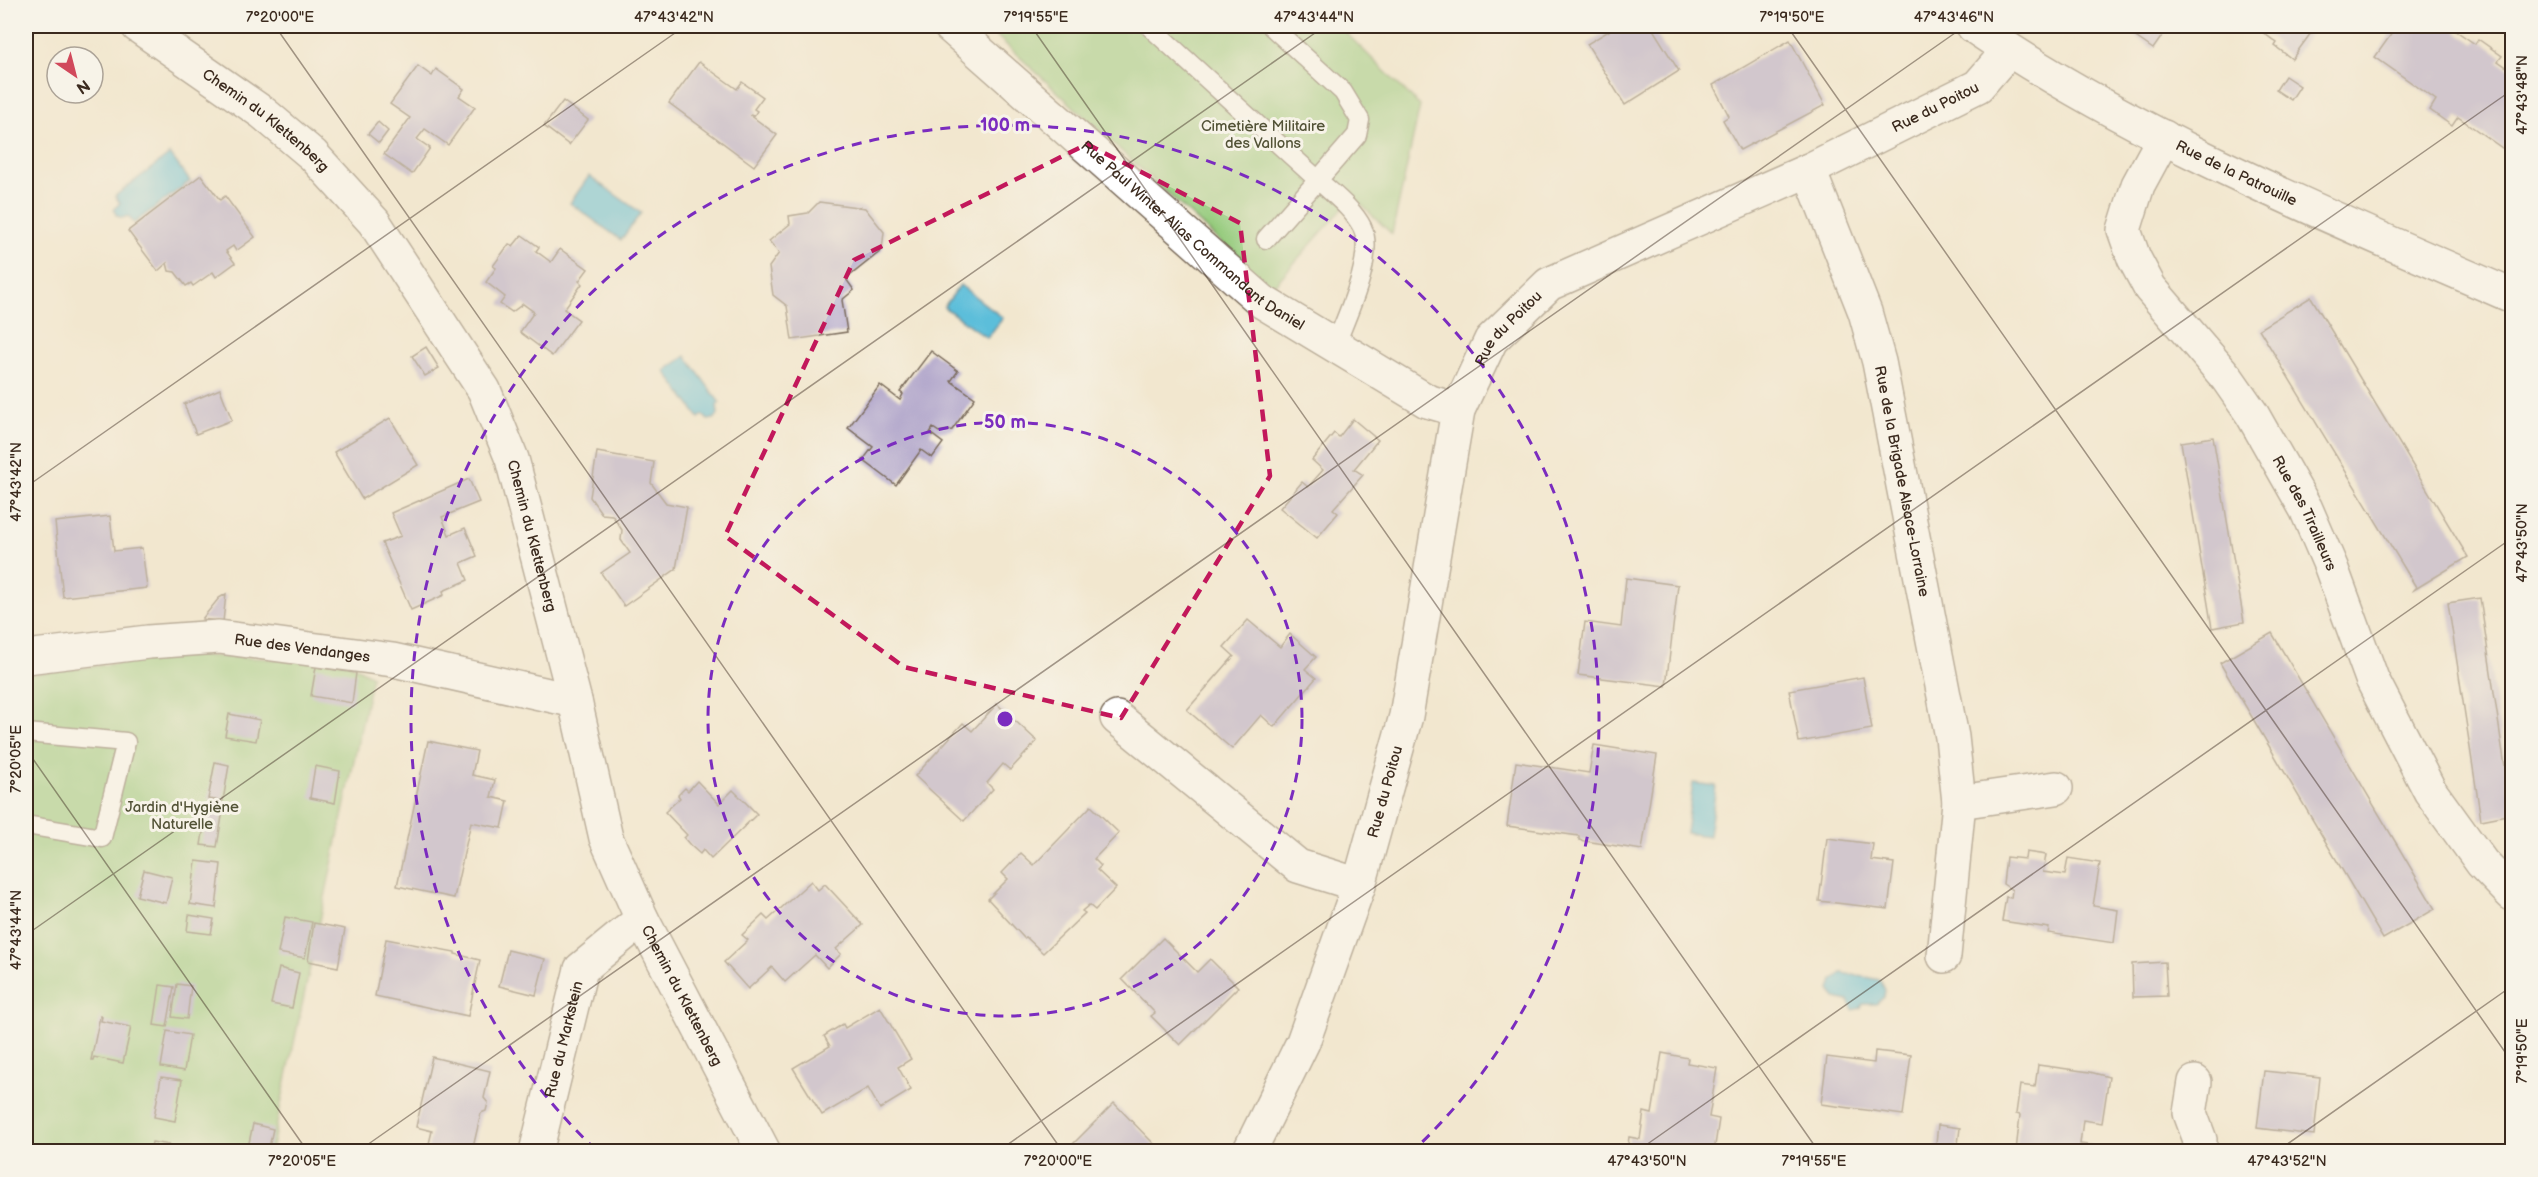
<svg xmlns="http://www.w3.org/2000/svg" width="2538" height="1177" font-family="'Balsamiq Sans',sans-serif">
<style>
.green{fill:#95cb7d;stroke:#687a4e;stroke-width:1.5}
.water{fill:#5cbeda;stroke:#4c747c;stroke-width:1.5}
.building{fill:#aca0c9}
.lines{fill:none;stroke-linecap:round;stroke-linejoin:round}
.service-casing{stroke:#7b6c5c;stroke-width:21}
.minor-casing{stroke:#7b6c5c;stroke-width:36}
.tertiary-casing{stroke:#7b6c5c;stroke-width:36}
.service{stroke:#fff;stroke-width:18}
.minor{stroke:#fff;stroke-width:33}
.tertiary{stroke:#fff;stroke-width:33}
.marked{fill:none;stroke:#c2185b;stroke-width:4.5;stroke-dasharray:12 8;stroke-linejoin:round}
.ticks{fill:none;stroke:#3b2a1e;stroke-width:1.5;stroke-opacity:0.45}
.ring{fill:none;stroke:#7b2cbf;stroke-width:3;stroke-dasharray:10 8}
.labels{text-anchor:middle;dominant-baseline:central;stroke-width:6;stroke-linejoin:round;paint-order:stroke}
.street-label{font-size:15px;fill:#3b2a1e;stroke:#f7f3e8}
.park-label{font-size:15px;fill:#525236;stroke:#f7f3e8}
.centre{fill:#7b2cbf;stroke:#f7f3e8;stroke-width:3}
.ring-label{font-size:18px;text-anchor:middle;font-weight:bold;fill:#7b2cbf;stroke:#f7f3e8;stroke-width:6;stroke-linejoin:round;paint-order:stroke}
.neatline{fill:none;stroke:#3b2a1e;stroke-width:2}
.ticks-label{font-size:15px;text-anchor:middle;fill:#3b2a1e}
</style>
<rect width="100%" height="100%" fill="#f7f3e8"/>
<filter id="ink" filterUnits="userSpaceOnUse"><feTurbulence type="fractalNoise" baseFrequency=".0167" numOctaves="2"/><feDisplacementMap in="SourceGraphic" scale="12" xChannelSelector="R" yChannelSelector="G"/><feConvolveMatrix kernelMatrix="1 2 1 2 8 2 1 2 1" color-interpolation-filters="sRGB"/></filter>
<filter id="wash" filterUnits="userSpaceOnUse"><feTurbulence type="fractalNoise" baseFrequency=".008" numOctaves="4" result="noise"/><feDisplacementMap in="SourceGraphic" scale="24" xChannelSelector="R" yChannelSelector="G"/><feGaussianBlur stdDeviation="1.35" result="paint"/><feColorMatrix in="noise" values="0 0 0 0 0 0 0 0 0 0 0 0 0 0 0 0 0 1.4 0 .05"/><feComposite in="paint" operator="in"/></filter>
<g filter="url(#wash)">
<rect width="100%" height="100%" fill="#f2e7cf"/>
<g class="green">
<polygon points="986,26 1339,26 1420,106 1392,234 1353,197 1271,289"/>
<polygon points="183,655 347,662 372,676 271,1151 26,1151 26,675"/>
</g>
<g class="water">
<polygon points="170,154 190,181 134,223 128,216 122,218 116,215 114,209 120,203 115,196"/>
<polygon points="589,176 641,213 621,240 570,203"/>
<polygon points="960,285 1003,318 987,338 944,307"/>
<polygon points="686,356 720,403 717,405 718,415 714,419 708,420 703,415 699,418 665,371"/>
<polygon points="1693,783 1716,786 1709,836 1686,833"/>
<polygon points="1842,973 1880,980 1885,990 1884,997 1876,1004 1863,1004 1861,1008 1853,1010 1848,1001 1836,998 1830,990 1833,980"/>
</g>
<g id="blocks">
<g class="building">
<polygon points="1617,26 1651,26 1679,71 1625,105 1587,44"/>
<polygon points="2120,26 2169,26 2153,49"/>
<polygon points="2265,26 2316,26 2292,59 2275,46 2277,43 2261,31"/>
<polygon points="2397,26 2449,26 2475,44 2478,39 2502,56 2498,61 2512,71 2512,155 2458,117 2452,126 2430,110 2436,100 2375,57"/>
<polygon points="1790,40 1825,105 1740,150 1723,120 1729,116 1713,85"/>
<polygon points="699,62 737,89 742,82 763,97 754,109 757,111 754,116 750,115 777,135 754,166 669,103"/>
<polygon points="418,66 432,76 436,69 464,89 459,96 475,107 448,145 425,129 417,139 430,148 412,174 384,154 410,118 390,104"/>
<polygon points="2285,76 2300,86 2291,100 2276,90"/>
<polygon points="563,101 588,120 569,145 544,126"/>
<polygon points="378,122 388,131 379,143 368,134"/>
<polygon points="201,175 220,200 225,196 255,237 236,251 233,246 226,251 235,263 216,277 213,272 193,286 191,283 186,286 175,272 169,271 167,263 158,271 128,231"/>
<polygon points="819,202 865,208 884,232 882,250 846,279 854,290 842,300 847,332 792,340 787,306 773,295 769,267 779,253 769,241 790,224 789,216 808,213"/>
<polygon points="522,235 539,247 536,251 551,262 560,249 588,269 579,281 582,284 564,309 579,320 552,356 520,332 534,312 523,304 512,312 500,304 505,297 486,282 496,268 493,266 509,244 513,246"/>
<polygon points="2311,297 2468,557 2412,591 2416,587 2259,329"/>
<polygon points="426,347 439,368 425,376 412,356"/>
<polygon points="931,351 958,371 951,381 975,398 952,430 939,432 933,428 930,433 943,443 932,458 921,450 896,485 863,460 873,447 848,428 880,385 900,400 903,394 900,392"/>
<polygon points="220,389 232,420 196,434 184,404"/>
<polygon points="390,418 418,465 362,499 334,452"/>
<polygon points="1353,419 1378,440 1354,469 1363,475 1333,509 1338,513 1317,538 1280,508 1302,482 1308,487 1323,470 1312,460 1334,433 1339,437"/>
<polygon points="2213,437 2244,622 2212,628 2181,442"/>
<polygon points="597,452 654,462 651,483 666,503 687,507 676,569 624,606 601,573 630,553 621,540 622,530 612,515 602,514 590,497"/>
<polygon points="469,479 479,502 442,517 449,535 465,528 477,556 461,563 468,580 443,591 444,595 411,610 382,543 401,536 391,513"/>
<polygon points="110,516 114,551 142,548 147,588 63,597 55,522"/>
<polygon points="1626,578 1678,585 1666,686 1578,675 1585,622 1621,627"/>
<polygon points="226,594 223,622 202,619 219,598"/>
<polygon points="2480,598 2512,814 2481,820 2448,603"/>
<polygon points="1248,620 1280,647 1290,634 1316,657 1305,669 1316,678 1274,727 1261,715 1232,749 1187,710 1234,656 1224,647"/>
<polygon points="2272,633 2435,909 2383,939 2220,663"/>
<polygon points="316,667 356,673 352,703 311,696"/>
<polygon points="1863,677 1872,729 1799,742 1789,690"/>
<polygon points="997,704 1037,741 1010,770 1003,764 987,783 993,789 964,821 915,776 963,723 972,731"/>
<polygon points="229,714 260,720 256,741 225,736"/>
<polygon points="428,741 477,751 472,775 495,780 491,797 508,801 502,828 471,822 454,898 397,886"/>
<polygon points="1594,745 1657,755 1642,850 1579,840 1579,836 1507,826 1516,762 1589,773"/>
<polygon points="215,762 229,765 223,801 208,799"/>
<polygon points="315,766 340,771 335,803 310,798"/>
<polygon points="697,781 719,804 733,790 757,814 711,859 703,850 700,854 690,845 684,838 687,835 665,812 680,798 678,795 685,788 688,791"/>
<polygon points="1091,806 1119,833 1094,859 1101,866 1097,870 1116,888 1095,910 1089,905 1082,911 1085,913 1043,953 1026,937 1024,938 988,899 1008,879 1002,873 1021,853 1034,865"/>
<polygon points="207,808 223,810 217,847 201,845"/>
<polygon points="1827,838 1873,844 1871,860 1894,863 1888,909 1819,901"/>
<polygon points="2026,852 2046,855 2043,872 2065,875 2068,858 2100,863 2093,906 2118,910 2114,943 2048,933 2049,928 2002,921 2006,897 2011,898 2012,890 2003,884 2006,857 2025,859"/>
<polygon points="196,861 221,864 216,908 190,904"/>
<polygon points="144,870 172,877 166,903 137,896"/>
<polygon points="811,881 818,890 825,884 863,925 836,949 841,954 827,968 815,955 785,982 772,967 748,989 724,962 748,940 742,935 763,915 768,920"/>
<polygon points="189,915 214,919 211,934 187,931"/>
<polygon points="285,917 312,922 305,958 278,953"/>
<polygon points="314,923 345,929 338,967 308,961"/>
<polygon points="1163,938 1197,972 1210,959 1238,987 1180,1045 1151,1016 1155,1013 1122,979"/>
<polygon points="386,939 455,952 455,954 480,960 468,1016 375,996"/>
<polygon points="508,950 545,959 536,995 499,986"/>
<polygon points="2165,962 2167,996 2133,997 2132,964"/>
<polygon points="279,968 299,973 292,1008 271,1004"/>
<polygon points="177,984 191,986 187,1019 172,1017"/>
<polygon points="160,985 174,987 167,1027 154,1025"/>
<polygon points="880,1007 911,1059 898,1067 911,1090 880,1109 868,1088 822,1115 793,1068 830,1046 824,1036 843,1024 845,1028"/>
<polygon points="100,1016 102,1017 101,1021 131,1027 123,1063 94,1057 93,1060 91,1060"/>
<polygon points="167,1031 190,1035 184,1071 161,1067"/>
<polygon points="1875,1051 1911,1055 1903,1115 1821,1104 1827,1057 1874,1063"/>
<polygon points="1662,1053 1688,1058 1687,1063 1717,1068 1709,1117 1719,1119 1714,1152 1627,1152 1629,1137 1640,1139 1644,1112 1652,1114"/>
<polygon points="432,1057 490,1071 484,1098 488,1103 486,1111 481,1113 472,1152 427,1152 432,1131 416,1127"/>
<polygon points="2038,1065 2090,1072 2109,1077 2102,1123 2083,1120 2080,1144 2096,1146 2095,1152 2016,1151 2020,1115 2016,1114 2020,1085 2035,1087"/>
<polygon points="2264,1071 2320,1077 2314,1135 2257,1128"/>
<polygon points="161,1077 182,1080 175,1121 154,1117"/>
<polygon points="1114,1103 1154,1144 1147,1152 1065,1152"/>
<polygon points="253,1124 273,1129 268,1152 247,1152"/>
<polygon points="1938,1125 1960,1128 1957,1152 1935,1152"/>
<polygon points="152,1142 170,1145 169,1152 150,1152"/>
</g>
</g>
</g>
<g filter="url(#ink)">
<use href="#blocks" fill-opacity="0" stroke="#7b6c5c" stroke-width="1.5"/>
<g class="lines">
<defs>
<g id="service">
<polyline points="1149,26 1318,180 1266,239"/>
<path d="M1271 26 1343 92 1360 120 1357 135 1318 180C1333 194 1353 209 1362 227 1376 256 1346 317 1335 346"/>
<polyline points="26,733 126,742 102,838 26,825"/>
</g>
<g id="minor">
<path id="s1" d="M138 26 263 113 313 155 374 222 484 390 512 459 575 701 606 838 642 919 764 1152"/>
<path id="s2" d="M950 26 1263 302 1427 401 1458 410"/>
<path id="s3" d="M2164 137 2138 185 2124 230 2134 258 2150 288 2227 378 2252 414 2306 509 2331 567 2372 679 2430 791 2482 863 2512 894"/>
<path id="s4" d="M1809 170 1865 312 1879 362 1952 737 1959 802 1944 956"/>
<path id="s5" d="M26 657 148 642 219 637 393 660 575 701"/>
<polyline points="1117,718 1298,866 1359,885"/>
<polyline points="1959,802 2056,788"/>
<polyline points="2195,1082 2190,1113 2200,1140 2199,1152"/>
<path id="s6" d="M536 1152 581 969 642 919"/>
<path id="s7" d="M1249 1152 1303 1042 1359 885 1406 716 1458 410 1491 340 1549 284 1809 170 1978 86 2009 50"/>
</g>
<g id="tertiary">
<path id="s8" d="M1973 26C2139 139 2329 216 2512 296"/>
</g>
</defs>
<use href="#service" class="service-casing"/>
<use href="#minor" class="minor-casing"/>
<use href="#tertiary" class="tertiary-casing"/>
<use href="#service" class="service"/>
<use href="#minor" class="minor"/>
<use href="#tertiary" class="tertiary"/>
</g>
</g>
<path d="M0 0H2538V1177H0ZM1087 144 1240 223 1270 476 1121 718 904 667 725 536 854 260Z" fill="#f2e7cf" fill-opacity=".55" fill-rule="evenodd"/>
<path class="marked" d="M1087 144 1240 223 1270 476 1121 718 904 667 725 536 854 260Z"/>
<path class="ticks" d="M275 26 1063 1152M1031 26 1819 1152M1787 26 2512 1062M26 39 45 26M26 487 685 26M26 749 308 1152M26 935 1325 26M357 1152 1965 26M997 1152 2512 90M1636 1152 2512 538M2276 1152 2512 986"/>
<g class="ring">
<circle cx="1005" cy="719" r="297"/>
<path d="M596 1150A594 594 0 1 1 1414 1150"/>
</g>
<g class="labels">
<g class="street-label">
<text stroke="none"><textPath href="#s7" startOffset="1358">Rue du Poitou</textPath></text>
<text stroke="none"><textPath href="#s1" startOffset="159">Chemin du Klettenberg</textPath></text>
<text stroke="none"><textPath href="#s8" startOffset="302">Rue de la Patrouille</textPath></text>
<text stroke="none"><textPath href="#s2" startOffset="321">Rue Paul Winter Alias Commandant Daniel</textPath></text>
<text stroke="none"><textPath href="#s7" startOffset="872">Rue du Poitou</textPath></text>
<text stroke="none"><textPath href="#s4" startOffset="326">Rue de la Brigade Alsace-Lorraine</textPath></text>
<text stroke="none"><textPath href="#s3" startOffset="440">Rue des Tirailleurs</textPath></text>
<text stroke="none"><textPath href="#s1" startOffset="663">Chemin du Klettenberg</textPath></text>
<text stroke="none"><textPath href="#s5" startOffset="278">Rue des Vendanges</textPath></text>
<text stroke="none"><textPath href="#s7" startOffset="386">Rue du Poitou</textPath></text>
<text stroke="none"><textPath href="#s1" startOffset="1149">Chemin du Klettenberg</textPath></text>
<text stroke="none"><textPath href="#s6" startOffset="116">Rue du Markstein</textPath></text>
</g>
<g class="park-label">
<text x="1263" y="126">Cimetière Militaire<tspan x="1263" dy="17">des Vallons</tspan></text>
<text x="182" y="807">Jardin d'Hygiène<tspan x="182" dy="17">Naturelle</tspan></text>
</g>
</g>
<circle cx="1005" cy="719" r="9" class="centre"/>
<g class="ring-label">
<text x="1005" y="131">100 m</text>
<text x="1005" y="428">50 m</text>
</g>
<rect width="2538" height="1177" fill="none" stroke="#f7f3e8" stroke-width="66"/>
<g transform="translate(75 75) rotate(145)"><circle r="28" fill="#f7f3e8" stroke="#aca397" stroke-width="1.5"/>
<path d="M0-4.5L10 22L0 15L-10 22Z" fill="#d1495b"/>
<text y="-9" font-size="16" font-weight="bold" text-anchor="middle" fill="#3b2a1e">N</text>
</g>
<rect x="33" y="33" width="2472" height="1111" class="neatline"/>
<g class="ticks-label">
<text x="280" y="22">7°20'00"E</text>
<text x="674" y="22">47°43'42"N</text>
<text x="1036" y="22">7°19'55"E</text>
<text x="1314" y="22">47°43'44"N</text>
<text x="1792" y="22">7°19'50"E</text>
<text x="1954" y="22">47°43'46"N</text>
<text transform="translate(2522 95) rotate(-90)" y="5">47°43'48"N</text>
<text transform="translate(16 482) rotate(-90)" y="5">47°43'42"N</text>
<text transform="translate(2522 543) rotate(-90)" y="5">47°43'50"N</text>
<text transform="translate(16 759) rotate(-90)" y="5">7°20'05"E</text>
<text transform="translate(16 930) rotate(-90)" y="5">47°43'44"N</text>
<text transform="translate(2522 1051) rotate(-90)" y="5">7°19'50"E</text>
<text x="302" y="1166">7°20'05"E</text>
<text x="1058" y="1166">7°20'00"E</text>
<text x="1647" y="1166">47°43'50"N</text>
<text x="1814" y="1166">7°19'55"E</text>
<text x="2287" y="1166">47°43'52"N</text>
</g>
</svg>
